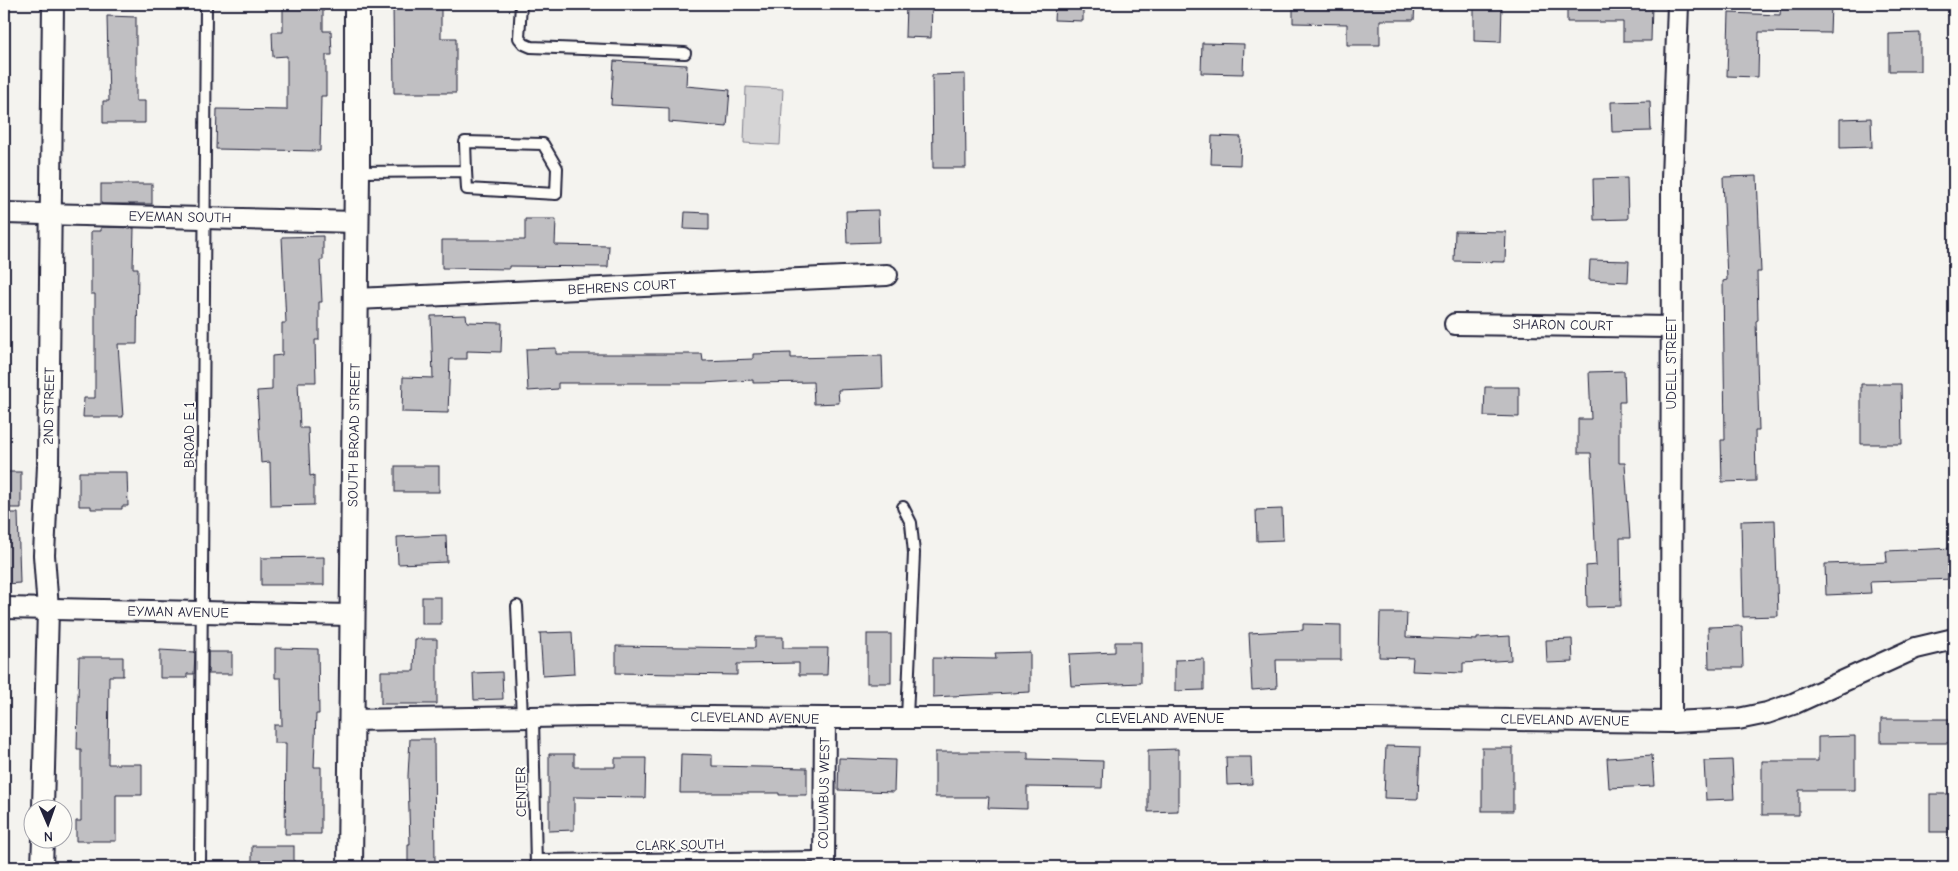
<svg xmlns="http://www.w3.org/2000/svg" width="1958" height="871" font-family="'Comic Neue',sans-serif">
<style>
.green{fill:#d5d4d5;stroke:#7c7b88}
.building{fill:#c0bfc2;stroke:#22223b}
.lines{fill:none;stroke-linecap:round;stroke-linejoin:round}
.service-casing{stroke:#22223b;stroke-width:14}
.minor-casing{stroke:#22223b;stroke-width:24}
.tertiary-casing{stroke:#22223b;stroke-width:28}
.service{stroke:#fdfcf7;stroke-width:10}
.minor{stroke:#fdfcf7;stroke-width:20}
.tertiary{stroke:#fdfcf7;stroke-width:24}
.labels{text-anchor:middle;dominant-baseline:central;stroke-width:4;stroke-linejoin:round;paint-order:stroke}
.street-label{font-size:14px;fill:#22223b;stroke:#fdfcf7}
</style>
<rect width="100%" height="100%" fill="#f4f3ef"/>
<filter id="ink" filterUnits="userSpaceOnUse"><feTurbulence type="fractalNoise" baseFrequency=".02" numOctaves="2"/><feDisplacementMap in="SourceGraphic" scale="10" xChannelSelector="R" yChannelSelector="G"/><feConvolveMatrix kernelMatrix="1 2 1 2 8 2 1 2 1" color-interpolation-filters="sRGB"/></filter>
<g filter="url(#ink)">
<polygon class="green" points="746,87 783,89 780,145 744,143"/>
<g class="building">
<polygon points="283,4 323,4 323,31 331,31 332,55 326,55 326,96 321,96 320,151 216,149 217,109 287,110 287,56 273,57 272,32 283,32"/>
<polygon points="393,4 441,4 441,38 456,38 456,93 394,93"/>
<polygon points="906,4 932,4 931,38 905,37"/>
<polygon points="1055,4 1083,4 1083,21 1054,20"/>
<polygon points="1293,4 1415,4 1414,20 1380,20 1380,45 1347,45 1347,24 1293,23"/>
<polygon points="1474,4 1502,4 1501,42 1474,41"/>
<polygon points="1567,4 1652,4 1651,41 1623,41 1623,22 1567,22"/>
<polygon points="1781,4 1831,4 1830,33 1759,32 1758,77 1727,76 1729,13 1780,15"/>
<polygon points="107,16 136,17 136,101 145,101 145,123 103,123 103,101 109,101"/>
<polygon points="1920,33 1920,71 1889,71 1889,34"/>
<polygon points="1202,43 1244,44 1243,74 1201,73"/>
<polygon points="614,61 687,65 686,86 730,90 727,127 669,122 669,108 611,105"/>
<polygon points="965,74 966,168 933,168 932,75"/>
<polygon points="1650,101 1651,131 1612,132 1611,102"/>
<polygon points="1871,118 1872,147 1840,148 1840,119"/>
<polygon points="1212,136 1241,137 1240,165 1211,164"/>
<polygon points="1757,176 1761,272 1757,272 1758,320 1756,321 1759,431 1755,431 1756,481 1722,482 1721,440 1725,440 1723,281 1727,280 1723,177"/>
<polygon points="1627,178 1628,219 1594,220 1593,179"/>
<rect x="101" y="184" width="51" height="20"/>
<polygon points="878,210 879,242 847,243 846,211"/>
<polygon points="685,212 709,213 709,230 684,229"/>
<polygon points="525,219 556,219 555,245 609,246 608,267 509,266 509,269 442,268 442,240 525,240"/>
<polygon points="101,227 134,228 133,268 138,268 137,344 118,344 123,417 83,417 84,398 95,398 95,294 91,294 91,231 101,231"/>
<polygon points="1455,231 1506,232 1505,262 1454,261"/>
<polygon points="323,236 323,260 320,260 322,302 319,302 319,340 315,340 316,382 298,382 300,428 308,428 310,476 314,475 314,505 271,506 270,462 261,463 257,391 272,390 272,356 282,355 282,323 286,323 282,237"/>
<polygon points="1590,260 1629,261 1628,282 1589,280"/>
<polygon points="466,315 467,322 502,323 501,352 467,351 467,359 450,359 448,413 402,412 403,377 433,378 431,316"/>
<polygon points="556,348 556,354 702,354 703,361 753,359 753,354 791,353 791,358 882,356 883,388 838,390 839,403 814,404 813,382 753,383 753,380 703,383 558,383 558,389 528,391 526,349"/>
<polygon points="1624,371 1625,402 1619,402 1619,463 1625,463 1630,538 1620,538 1621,606 1587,607 1586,566 1596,565 1591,453 1578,453 1578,419 1591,419 1589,372"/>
<polygon points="1861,384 1901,384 1902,444 1861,444"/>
<polygon points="1485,387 1519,387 1519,417 1484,416"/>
<rect x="395" y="466" width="44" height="26"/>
<rect x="4" y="472" width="17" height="36"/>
<polygon points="79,472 127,472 128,506 122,506 122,509 91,509 91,506 79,506"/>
<polygon points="1282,509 1283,540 1257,541 1256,510"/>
<polygon points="4,513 18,513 20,583 4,584"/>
<polygon points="1775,520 1778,616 1743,617 1741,521"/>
<polygon points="446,535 447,562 398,564 397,537"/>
<polygon points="1954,548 1954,579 1870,582 1871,593 1826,595 1825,564 1887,562 1886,551"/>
<polygon points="324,557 324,585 261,585 261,558"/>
<rect x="422" y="597" width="19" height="27"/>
<polygon points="1380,613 1407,613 1406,637 1477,640 1477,638 1510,636 1511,660 1463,663 1463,673 1412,671 1413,658 1379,657"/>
<polygon points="1303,624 1341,625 1341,660 1276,660 1277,688 1252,690 1249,633 1303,630"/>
<polygon points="1742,626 1743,668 1709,668 1708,627"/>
<polygon points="572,632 574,674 543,676 540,633"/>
<rect x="867" y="634" width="24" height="49"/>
<polygon points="755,637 783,637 783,648 828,648 827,675 799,675 799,663 737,664 737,675 616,673 616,646 755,648"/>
<polygon points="415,639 437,639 437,704 381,704 381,671 414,671"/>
<polygon points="1572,639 1573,662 1547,663 1546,640"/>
<polygon points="1115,642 1141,642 1141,683 1071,686 1069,654 1115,652"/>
<polygon points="275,648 318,649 319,714 316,714 314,767 321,767 321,834 285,834 286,743 274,743 274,725 282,725 281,678 275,678"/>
<polygon points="160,650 195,652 194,674 187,674 187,678 160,678"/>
<rect x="208" y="652" width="24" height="22"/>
<polygon points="1030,652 1030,692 933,697 933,658 996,659 995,653"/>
<polygon points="79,657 123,657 123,676 109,676 108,764 142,764 142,795 116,795 116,841 76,841 76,821 81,821 81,749 77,749"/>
<polygon points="1204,659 1204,690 1175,691 1175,660"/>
<polygon points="502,672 503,699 474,700 473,673"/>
<rect x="1881" y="719" width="73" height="24"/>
<polygon points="1855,736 1855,790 1799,790 1799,815 1762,815 1762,761 1818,761 1818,737"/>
<polygon points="410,739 434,739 435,867 408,867 408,845 410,845 408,776"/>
<polygon points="1386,746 1420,747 1418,799 1384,798"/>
<rect x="1482" y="748" width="31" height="63"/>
<polygon points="1178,749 1178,811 1148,812 1148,750"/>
<polygon points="935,752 1028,752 1028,759 1103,761 1102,788 1027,787 1027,809 988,808 989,797 935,797"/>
<polygon points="549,754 574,754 574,767 615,767 615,758 646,758 645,798 574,797 574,830 549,831"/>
<polygon points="681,754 712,755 712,766 807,768 807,795 779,795 779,793 680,793"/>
<polygon points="1652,755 1654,786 1609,788 1607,758"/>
<polygon points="1226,757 1251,757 1252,784 1227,785"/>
<polygon points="839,758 895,760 894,792 838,790"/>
<polygon points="1732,760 1734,799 1706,800 1704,761"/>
<rect x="1930" y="794" width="24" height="38"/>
<rect x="252" y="846" width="42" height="21"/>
</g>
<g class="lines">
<defs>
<g id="service">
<polyline points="521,4 519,38 524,44 531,47 685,53"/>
<polyline points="357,172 466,171 465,142 543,144 557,168 556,194 467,189 466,171"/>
<polyline points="903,507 911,523 914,553 907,718"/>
<polyline points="517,606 522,717"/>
<polyline points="533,717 536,867"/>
<polyline points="536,860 824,857"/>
<polyline points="200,867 206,4"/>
</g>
<g id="minor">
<polyline points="4,213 356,222"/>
<polyline points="356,299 887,275"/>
<polyline points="1455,324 1671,327"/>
<polyline points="4,608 351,615"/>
<polyline points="350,720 589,716 825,718 1369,718 1671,722 1738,719 1767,713 1793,704 1916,648 1954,639"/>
<polyline points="1671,722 1672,179 1678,4"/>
<polyline points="43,808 48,609 44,555 48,465 53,4"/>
<polyline points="42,867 43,838"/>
<polyline points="824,867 825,718"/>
</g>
<polyline id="tertiary" points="350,867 357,172 357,4"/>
</defs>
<use href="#service" class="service-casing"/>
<use href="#minor" class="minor-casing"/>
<use href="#tertiary" class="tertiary-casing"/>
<use href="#service" class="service"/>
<use href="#minor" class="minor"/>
<use href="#tertiary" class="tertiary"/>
</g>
</g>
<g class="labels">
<g class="street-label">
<text transform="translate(180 217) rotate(1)">EYEMAN SOUTH</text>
<text transform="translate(622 287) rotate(-3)">BEHRENS COURT</text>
<text transform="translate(1563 325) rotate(1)">SHARON COURT</text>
<text transform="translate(1671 363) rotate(-90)">UDELL STREET</text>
<text transform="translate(49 406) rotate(-89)">2ND STREET</text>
<text transform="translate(189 435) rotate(-90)">BROAD E 1</text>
<text transform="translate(354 435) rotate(-89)">SOUTH BROAD STREET</text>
<text transform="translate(178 612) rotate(1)">EYMAN AVENUE</text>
<text transform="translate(755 718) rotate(1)">CLEVELAND AVENUE</text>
<text x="1160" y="718">CLEVELAND AVENUE</text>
<text transform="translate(1565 720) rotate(1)">CLEVELAND AVENUE</text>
<text transform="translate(521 792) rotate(-91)">CENTER</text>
<text transform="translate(824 793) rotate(-89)">COLUMBUS WEST</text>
<text transform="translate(680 845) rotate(-1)">CLARK SOUTH</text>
</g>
</g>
<rect width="1958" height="871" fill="none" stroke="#fdfcf7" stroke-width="20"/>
<rect x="10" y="10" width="1938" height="851" fill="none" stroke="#22223b" stroke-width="2" filter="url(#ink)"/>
<g transform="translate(48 824) rotate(178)"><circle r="24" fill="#fdfcf7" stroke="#a5a5ac"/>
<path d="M0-4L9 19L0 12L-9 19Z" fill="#22223b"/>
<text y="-8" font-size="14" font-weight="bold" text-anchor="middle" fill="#22223b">N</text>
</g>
</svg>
